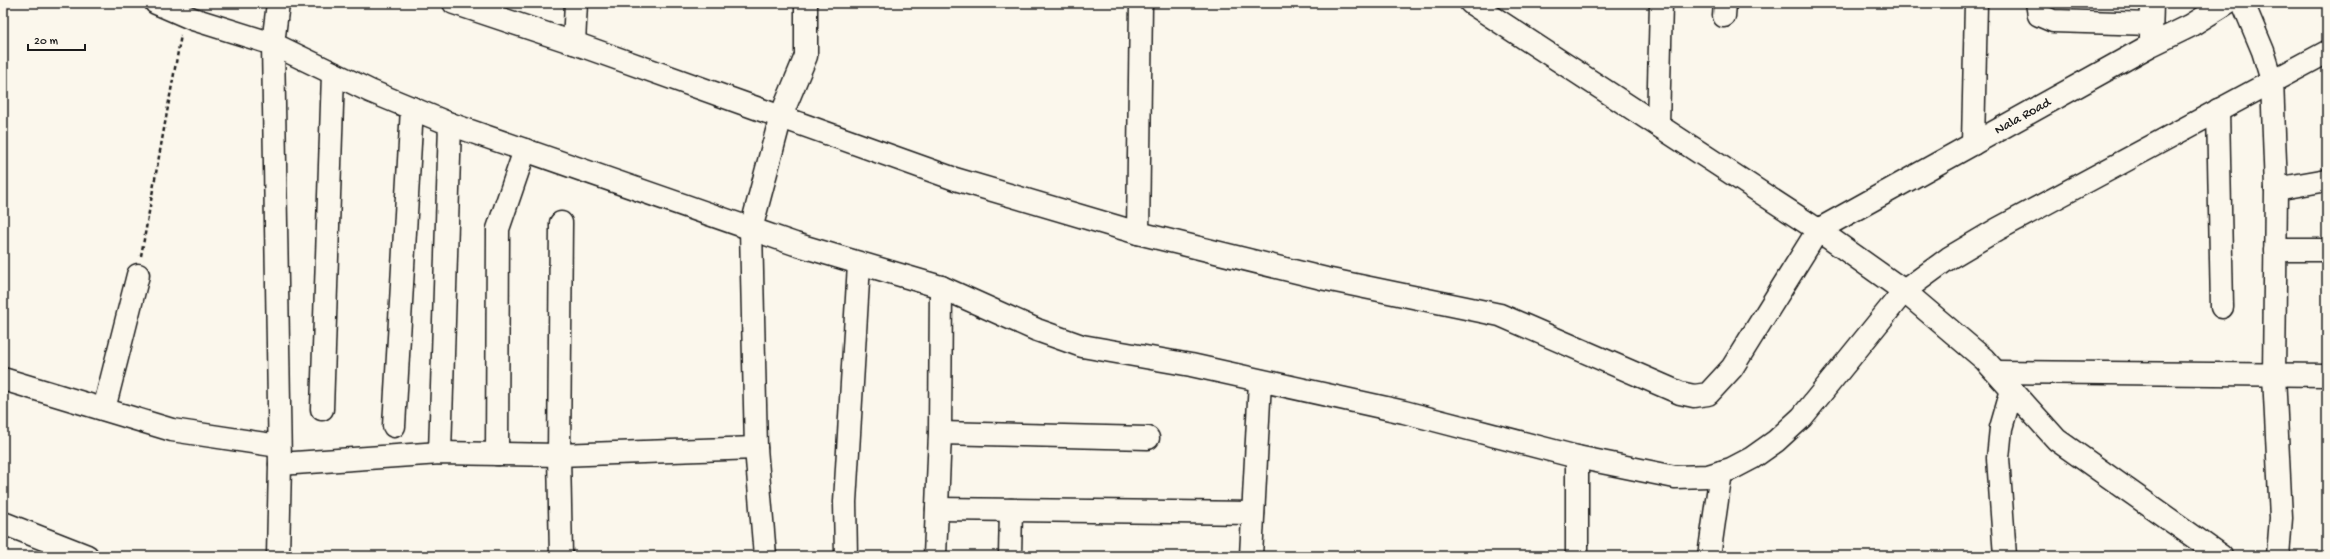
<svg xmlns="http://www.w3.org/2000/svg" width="2330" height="559" font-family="'Gochi Hand',sans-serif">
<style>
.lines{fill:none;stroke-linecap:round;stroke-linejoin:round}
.minor-casing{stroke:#1c1c1c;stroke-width:25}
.path{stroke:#1c1c1c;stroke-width:2.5;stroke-dasharray:4 3;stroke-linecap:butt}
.minor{stroke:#fbf7ec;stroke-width:22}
.labels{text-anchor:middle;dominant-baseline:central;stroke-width:3;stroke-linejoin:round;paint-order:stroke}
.street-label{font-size:14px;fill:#1c1c1c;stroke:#fbf7ec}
</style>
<rect width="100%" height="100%" fill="#fbf7ec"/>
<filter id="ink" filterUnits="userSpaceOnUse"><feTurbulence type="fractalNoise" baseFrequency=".025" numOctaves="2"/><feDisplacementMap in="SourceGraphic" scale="8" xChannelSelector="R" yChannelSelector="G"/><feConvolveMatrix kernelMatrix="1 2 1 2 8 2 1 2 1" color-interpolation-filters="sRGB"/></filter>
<g filter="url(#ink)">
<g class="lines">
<defs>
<g id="minor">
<polyline points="156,3 193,19 273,44 370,91 450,124 795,244 941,287 1037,330 1082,346 1191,365 1404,412 1577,457 1675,477 1708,476 1731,469 1752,458 1776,441 1802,417 1904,291 1949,258 1998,229 2327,52"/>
<polyline points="278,3 273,44 280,464 278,556"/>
<polyline points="454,3 574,43 955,179 1138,233 1326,279 1500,315 1680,393 1694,396 1708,394 1732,368 1818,230 2151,45 2190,26 2227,3"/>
<polyline points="1471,3 1818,230 1904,291 1984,359 2057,440 2221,556"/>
<polyline points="2037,3 2039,15 2053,21 2151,24"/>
<polyline points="2243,3 2263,51 2272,80 2276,189 2274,375 2281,518 2278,556"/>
<polyline points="1724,16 1725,3"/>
<polyline points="2151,38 2152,3"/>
<polyline points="574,43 576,3"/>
<polyline points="2218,110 2222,307"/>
<polyline points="1658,125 1661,3"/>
<polyline points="1973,144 1976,3"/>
<polyline points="2276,189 2327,180"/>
<polyline points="561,223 559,455 561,556"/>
<polyline points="1138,233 1141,3"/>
<polyline points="2275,250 2327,250"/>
<polyline points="1997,372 2327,375"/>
<polyline points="3,379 172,430 279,446"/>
<polyline points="104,409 138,275"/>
<polyline points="322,409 333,74"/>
<polyline points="394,426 412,108"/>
<polyline points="940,433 1148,438"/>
<polyline points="440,453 450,124"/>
<polyline points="497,454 498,229 525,150"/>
<polyline points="1577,457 1577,556"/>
<polyline points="280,464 440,453 559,455 756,448"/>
<polyline points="937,509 1253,513"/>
<polyline points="3,523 87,556"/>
<polyline points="765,556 756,448 751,229 781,116 806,56 806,3"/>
<polyline points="846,556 845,502 859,264"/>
<polyline points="935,556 940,433 941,287"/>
<polyline points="1010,556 1011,510"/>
<polyline points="1251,556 1260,381"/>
<polyline points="1709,556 1721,472"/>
<polyline points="2005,556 1998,458 2001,428 2012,390"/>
</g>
</defs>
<use href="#minor" class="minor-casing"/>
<polyline class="path" points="141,256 181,35"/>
<use href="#minor" class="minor"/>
</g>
</g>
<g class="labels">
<g class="street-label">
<text transform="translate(2023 117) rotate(-29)">Nala Road</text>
</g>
</g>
<rect width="2330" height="559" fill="none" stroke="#fbf7ec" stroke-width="16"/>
<rect x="8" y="8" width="2314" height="543" fill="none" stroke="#1c1c1c" stroke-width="1.5" filter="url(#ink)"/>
<path d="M28 44v6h57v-6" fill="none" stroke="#1c1c1c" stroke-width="2"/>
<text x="34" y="44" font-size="12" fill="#1c1c1c" stroke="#fbf7ec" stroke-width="3" paint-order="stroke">20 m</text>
</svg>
